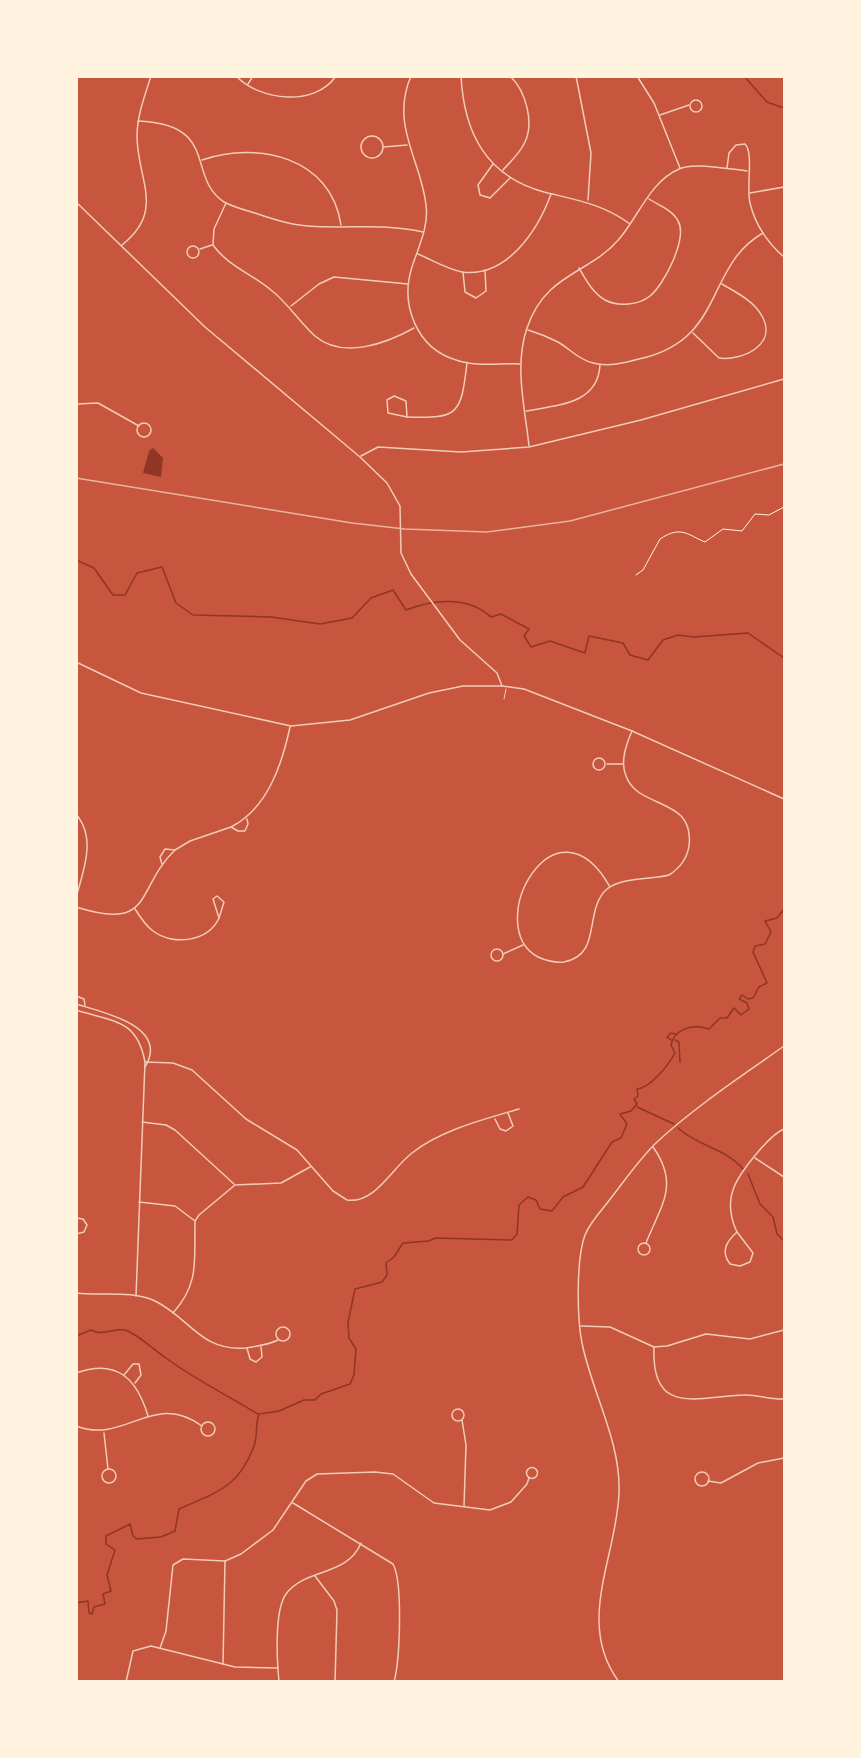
<svg xmlns="http://www.w3.org/2000/svg" width="861" height="1758" font-family="Barlow,sans-serif">
<style>
.water{fill:#8f3625}
.lines{fill:none;stroke-linecap:round;stroke-linejoin:round}
.stream{stroke:#8f3625;stroke-width:1.5}
.path{stroke:#fff3e0;stroke-width:1}
.pedestrian{stroke:#f1ccb7;stroke-width:1}
.minor{stroke:#f1ccb7;stroke-width:1.5}
.tertiary{stroke:#f1ccb7;stroke-width:1.5}
.rail{stroke:#e9b49f;stroke-width:1.5}
</style>
<rect width="100%" height="100%" fill="#c8553d"/>
<polygon class="water" points="153,448 163,458 161,477 143,473 149,451"/>
<g class="lines">
<g class="stream">
<polyline points="744,76 767,102 784,108"/>
<path d="M76 560 94 568 113 595H125L137 573 162 567 176 603 193 615 271 617 320 624 352 618 371 598 393 590 406 610C434 599 468 596 491 617L501 614 529 629 524 636 531 647 550 641 585 653 589 636 623 643 630 655 648 660 663 640 678 635 693 637 748 633 784 658"/>
<polyline points="671,1040 667,1037 671,1033 676,1034"/>
<polyline points="675,1040 679,1042 680,1062"/>
<polyline points="637,1107 674,1124"/>
<path d="M678 1128C699 1147 725 1148 743 1169"/>
<polyline points="748,1174 760,1204 773,1217 777,1234 784,1241"/>
<path d="M76 1336 91 1330C103 1337 117 1326 128 1331 142 1338 153 1349 166 1358 194 1379 227 1395 258 1414"/>
<path d="M76 1603 88 1601 89 1613 92 1614 94 1607 105 1604 103 1594 111 1591 107 1575 115 1550 106 1544V1536L130 1524 133 1536 137 1539 161 1537 175 1531 179 1509C216 1492 238 1489 254 1446 258 1436 255 1424 259 1414L279 1411 304 1400H315L321 1394 350 1384 354 1375 356 1349 349 1338 348 1322 355 1289 382 1282 387 1275 386 1263 394 1257 403 1243 429 1241 435 1238 512 1240 517 1234 519 1205 528 1197 536 1200 540 1209 552 1211 563 1197 583 1187 612 1142 621 1138 627 1124 620 1114 631 1111 637 1104 634 1099 638 1096 637 1089C650 1088 668 1066 675 1053L671 1045C674 1030 691 1023 709 1029L720 1018H727L734 1008 741 1015 749 1009 747 1003 739 999 742 995 748 999 753 998 759 987 767 983 753 952 755 946 765 944 771 932 765 921 777 918 784 909"/>
</g>
<path class="path" d="M636 575 643 570 660 539C681 525 688 535 705 542L723 529 742 531 755 514 769 515 784 507"/>
<polyline class="pedestrian" points="504,699 506,689"/>
<g class="minor">
<path d="M236 76C260 101 315 107 336 76"/>
<path d="M411 76C390 125 421 160 426 205 429 227 418 248 412 267 400 304 416 348 456 360 476 367 499 363 520 364"/>
<path d="M461 76C464 133 486 176 544 192 576 200 603 204 630 224"/>
<polyline points="576,76 591,153 588,200"/>
<polyline points="637,76 654,103 680,168"/>
<polyline points="248,84 253,76"/>
<circle cx="696" cy="106" r="6"/>
<polyline points="660,115 689,105"/>
<path d="M138 121C220 124 186 177 224 202 233 207 245 210 255 213 272 219 290 225 308 226 347 229 384 223 423 232"/>
<circle cx="372" cy="147" r="11"/>
<polyline points="383,147 407,145"/>
<path d="M202 160C258 141 331 157 341 225"/>
<polyline points="493,164 478,185 480,195 490,198 510,178"/>
<path d="M727 168 729 153 736 145 745 144C754 153 746 187 750 203 755 224 768 243 784 257"/>
<path d="M503 170C510 162 519 154 524 144 535 124 526 91 510 76"/>
<polyline points="750,193 784,187"/>
<path d="M226 203 214 229 213 245C228 266 252 274 271 290 288 303 299 322 315 336 343 360 387 343 414 328"/>
<path d="M122 245C166 210 137 180 137 136 137 116 145 95 151 76"/>
<circle cx="193" cy="252" r="6"/>
<polyline points="200,249 212,245"/>
<path d="M418 254C432 260 447 269 462 272 507 278 538 230 551 194"/>
<path d="M579 268C586 280 593 293 605 300 618 307 639 305 650 296 664 285 688 238 678 221 673 210 658 205 649 199"/>
<polyline points="463,272 465,292 476,298 486,291 485,270"/>
<polyline points="291,306 319,284 334,277 408,284"/>
<path d="M528 330C538 333 548 337 558 342 570 349 579 360 593 363 609 367 624 363 639 359 726 340 704 267 763 233"/>
<path d="M693 333 719 358C742 361 778 345 762 316 754 301 737 293 722 284"/>
<polygon points="394,396 406,401 407,417 388,413 387,400"/>
<polyline points="76,404 98,403 139,426"/>
<path d="M526 411C558 405 598 404 600 365"/>
<path d="M407 417C459 419 461 414 467 363"/>
<circle cx="144" cy="430" r="7"/>
<path d="M529 446C525 408 514 366 527 328 546 272 589 275 620 238 639 215 651 181 679 169 694 162 730 169 747 171"/>
<circle cx="599" cy="764" r="6"/>
<polyline points="607,764 623,764"/>
<path d="M76 814C97 839 83 871 76 898"/>
<path d="M231 827C268 808 282 764 290 727"/>
<polyline points="162,864 160,857 165,849 175,850 190,841 231,827 238,831 245,831 248,824 247,819"/>
<path d="M610 887C555 789 481 926 538 957 547 961 555 963 564 962 603 955 583 910 607 889 622 877 650 880 669 875 680 868 687 859 689 846 695 796 638 810 626 776 620 762 626 745 632 731"/>
<polygon points="217,896 224,902 219,918 213,899"/>
<path d="M76 907C155 932 135 888 175 850"/>
<path d="M135 909C140 917 146 926 153 931 173 946 208 942 219 918"/>
<circle cx="497" cy="955" r="6"/>
<polyline points="503,954 523,945"/>
<polyline points="76,996 84,999 85,1005"/>
<path d="M76 1004C102 1012 170 1026 145 1067"/>
<path d="M76 1010C114 1022 137 1019 145 1062L136 1296"/>
<path d="M145 1062 173 1063 192 1070 246 1119 297 1150 333 1191 347 1200C375 1204 392 1168 412 1153 441 1130 485 1119 519 1109"/>
<polyline points="495,1119 500,1129 506,1131 513,1126 508,1113"/>
<polyline points="142,1122 166,1125 175,1130 234,1184"/>
<polyline points="755,1158 784,1177"/>
<polyline points="139,1202 175,1206 195,1221"/>
<polyline points="76,1218 83,1219 87,1225 84,1232 76,1234"/>
<path d="M737 1232C731 1220 728 1203 733 1190 738 1174 769 1135 784 1129"/>
<path d="M737 1232 753 1253 750 1262 740 1266 730 1264C720 1251 727 1241 737 1232Z"/>
<circle cx="644" cy="1249" r="6"/>
<path d="M646 1243C661 1205 680 1185 653 1147"/>
<path d="M76 1293C101 1296 132 1290 155 1301 190 1318 201 1352 246 1348 257 1346 268 1345 278 1340"/>
<path d="M173 1313C200 1283 194 1260 195 1221L199 1215 235 1185 281 1183 310 1167"/>
<polyline points="581,1326 610,1327 654,1347 667,1346 706,1334 750,1339 784,1330"/>
<circle cx="283" cy="1334" r="7"/>
<path d="M654 1347C651 1416 696 1397 743 1395 757 1394 770 1400 784 1399"/>
<polyline points="247,1348 250,1359 256,1362 262,1357 261,1347"/>
<path d="M76 1373C117 1358 137 1379 148 1416"/>
<polyline points="124,1375 133,1364 139,1364 141,1375 135,1383"/>
<circle cx="458" cy="1415" r="6"/>
<polyline points="462,1420 466,1445 464,1506"/>
<circle cx="208" cy="1429" r="7"/>
<path d="M76 1426C125 1445 153 1390 202 1426"/>
<polyline points="104,1433 108,1469"/>
<circle cx="532" cy="1473" r="5.5"/>
<circle cx="109" cy="1476" r="7"/>
<circle cx="702" cy="1479" r="7"/>
<polyline points="708,1481 721,1483 758,1463 784,1458"/>
<path d="M293 1503 393 1564C403 1582 400 1660 394 1682"/>
<polyline points="315,1576 334,1601 337,1610 335,1682"/>
<polyline points="160,1648 166,1631 173,1565 183,1559 225,1561 241,1554 273,1530 306,1481 317,1474 375,1472 393,1474 434,1503 490,1510 511,1502 527,1484 529,1478"/>
<polyline points="223,1664 225,1561"/>
<polyline points="126,1682 133,1651 151,1646 235,1667 278,1668"/>
<path d="M279 1682C277 1661 274 1611 286 1594 305 1568 347 1577 361 1543"/>
</g>
<g class="tertiary">
<polyline points="76,202 205,327 360,457 387,483 400,506 401,553 411,574 460,640 497,673 502,686"/>
<polyline points="361,456 378,447 461,452 529,447 641,420 784,379"/>
<polyline points="76,662 141,693 291,726 350,720 429,693 463,686 502,686 524,689 632,731 784,799"/>
<path d="M619 1682C575 1623 617 1556 619 1493 621 1441 592 1393 582 1343 577 1318 576 1259 585 1235 590 1222 603 1209 611 1198 626 1179 640 1158 657 1142 696 1106 742 1076 784 1046"/>
</g>
<polyline class="rail" points="76,478 352,523 405,529 487,532 570,521 784,464"/>
</g>
<rect width="861" height="1758" fill="none" stroke="#fff3e0" stroke-width="156"/>
</svg>
